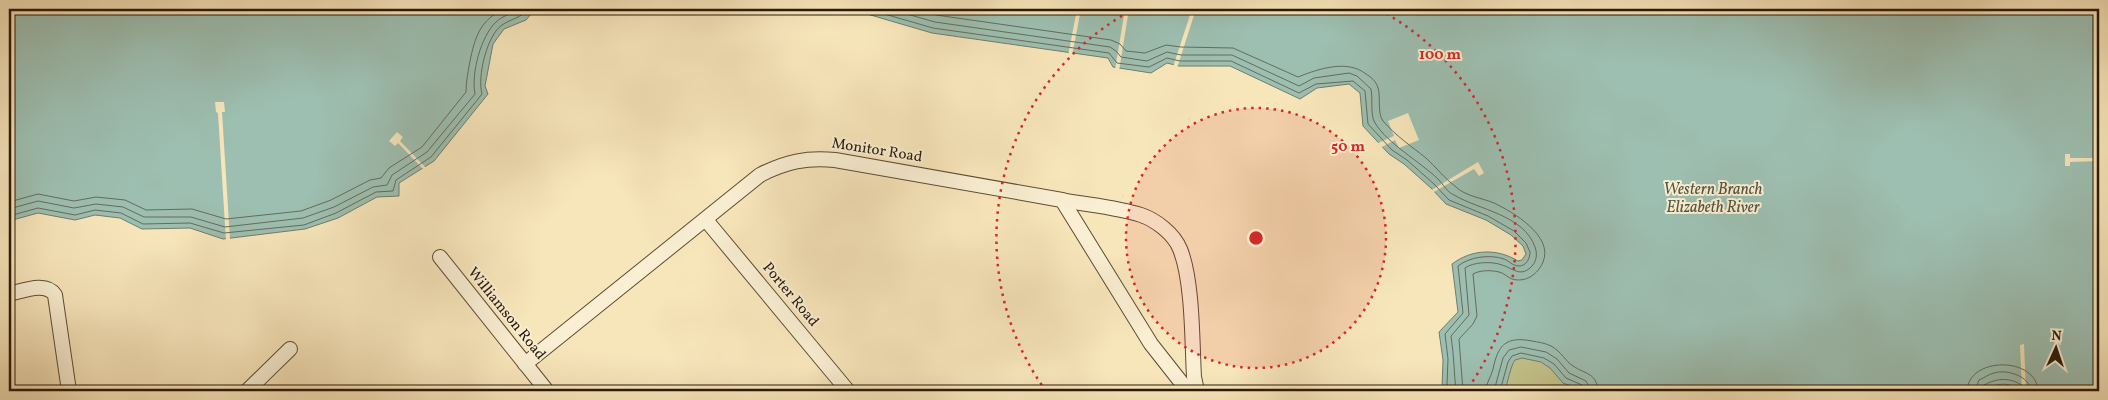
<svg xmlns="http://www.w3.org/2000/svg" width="2108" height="400" font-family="Vollkorn,serif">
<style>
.green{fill:#c4c38b;stroke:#776e4a}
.water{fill:#9dbfb1;stroke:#6f7d6d}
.pier{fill:#f8e6bb}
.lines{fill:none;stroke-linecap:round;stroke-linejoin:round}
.shore{stroke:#646c5c;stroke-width:1}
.street-casing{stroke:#5e4c35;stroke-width:16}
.street{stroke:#faefd3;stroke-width:14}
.ring{fill:none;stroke:#d62828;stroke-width:2.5;stroke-dasharray:2.5 5}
.labels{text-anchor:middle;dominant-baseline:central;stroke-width:4;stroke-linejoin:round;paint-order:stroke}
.street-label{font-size:15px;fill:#2a1908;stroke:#faefd3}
.water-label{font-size:16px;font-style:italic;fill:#525343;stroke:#faefd3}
.centre{fill:#d62828;stroke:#faefd3;stroke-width:2.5}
.ring-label{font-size:15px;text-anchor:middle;font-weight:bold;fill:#d62828;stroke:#faefd3;stroke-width:4;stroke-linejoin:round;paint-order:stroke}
</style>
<rect width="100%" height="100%" fill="#f8e6bb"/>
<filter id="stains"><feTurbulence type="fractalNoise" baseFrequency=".004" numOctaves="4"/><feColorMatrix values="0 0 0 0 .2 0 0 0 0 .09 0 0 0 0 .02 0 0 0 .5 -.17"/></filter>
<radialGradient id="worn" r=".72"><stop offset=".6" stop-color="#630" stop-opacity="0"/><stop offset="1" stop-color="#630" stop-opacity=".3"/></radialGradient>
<polygon class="green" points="1492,336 1665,391 1485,391"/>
<g class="water">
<polygon points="9,9 535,9 526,20 504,29 493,44 485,86 488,94 434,161 399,183 399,196 377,197 338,218 305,229 223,239 190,228 142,229 120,218 95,215 75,220 38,213 9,221"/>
<path d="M850 9H2099V391H2023C2006 381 1999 383 1982 391H1585L1563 383 1550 368 1541 362 1522 358 1515 360C1511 365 1507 384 1505 391H1447L1442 388 1443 360 1439 332 1458 312 1452 264C1472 249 1497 248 1518 261L1522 260 1526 254 1523 246 1511 235 1486 220 1446 204 1431 188 1404 164 1389 154 1363 126 1360 93 1349 84 1317 88 1300 99 1230 66H1179L1167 63 1151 73 1113 67 1108 58 932 33Z"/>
</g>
<g class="pier">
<polygon points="1077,9 1081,9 1072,56 1068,56"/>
<polygon points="1125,9 1129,9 1119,71 1115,70"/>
<polygon points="1192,9 1196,9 1177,68 1173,67"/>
<polygon points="215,102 224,102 225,112 222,112 230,240 226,241 218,113 216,112"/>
<polygon points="1408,113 1419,140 1399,148 1395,140 1380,148 1376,144 1394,136 1388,121"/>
<polygon points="397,132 403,137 400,141 427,169 424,170 398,143 395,146 389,141"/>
<polygon points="2065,154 2070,154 2070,158 2099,158 2099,161 2070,162 2070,166 2065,166"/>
<polygon points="1478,162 1484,173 1479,176 1474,169 1432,193 1430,191"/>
<polygon points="2024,344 2026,391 2022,391 2020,345"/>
</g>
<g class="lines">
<g class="shore">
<path d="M867 9 933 28 1109 53 1117 63 1149 67 1167 58 1180 61H1231L1299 93 1316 84 1353 81 1365 91 1368 124 1392 150 1407 160 1434 184 1449 200 1488 216 1514 231 1526 243 1530 252C1530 259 1526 266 1519 266 1513 266 1509 261 1504 259 1490 254 1469 257 1458 266L1463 313 1445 334 1448 359 1447 384 1449 391"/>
<path d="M889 9 935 22 1110 47 1116 51 1121 57 1147 61 1167 52 1181 55H1232L1299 86 1314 78 1349 73 1357 76 1371 89C1373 99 1370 115 1375 123 1388 144 1419 161 1438 179 1443 184 1447 192 1454 195 1479 210 1524 215 1535 247 1538 255 1536 263 1530 268 1520 277 1512 268 1502 265 1492 261 1473 262 1465 268L1469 315 1451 336C1454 355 1454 373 1456 391"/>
<path d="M916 9 936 15 1111 40 1120 44 1126 51 1145 53 1166 45 1181 47 1233 48 1298 77C1318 69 1347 59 1366 74 1371 77 1376 81 1378 88 1381 97 1377 113 1383 121 1396 136 1411 146 1426 158 1436 167 1445 179 1456 187 1465 196 1482 198 1494 203 1513 212 1554 236 1543 262 1538 274 1526 283 1512 279 1507 277 1504 273 1499 272 1491 270 1480 270 1473 274L1477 316 1473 324 1459 339 1463 391"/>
<path d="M9 202 38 194 74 201 96 197 125 200 146 210 192 209 226 219 301 211 331 200 370 180 381 178 389 168 422 147 466 92C466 82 468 72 470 61 475 37 480 20 504 9"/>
<path d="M9 209 38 201 74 208 96 204 123 207 144 217H191L225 227 303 218 334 207 373 187 387 185 392 175 427 152 475 94C471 73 481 36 496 22 503 15 513 14 520 9"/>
<path d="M9 216 38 208 75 215 95 210 121 213 143 224 190 223 224 233 304 225 336 213 376 192 393 191 396 180 431 157 478 99 482 94C477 77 487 35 502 25 511 19 521 18 528 9"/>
<path d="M1486 391C1486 383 1491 377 1493 369 1498 345 1506 336 1532 341 1538 342 1545 343 1551 346 1562 352 1565 361 1573 366 1585 374 1597 373 1598 391"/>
<polyline points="1494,391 1503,358 1509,350 1521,347 1546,352 1557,359 1569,373 1586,381 1591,391"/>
<polyline points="1500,391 1508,362 1512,356 1521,353 1544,358 1554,364 1566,378 1582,385 1584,391"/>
<path d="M1967 391C1968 356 2037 356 2038 391"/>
<path d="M1975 391 1979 380C1984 378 1989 374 1994 373 2007 369 2030 376 2031 391"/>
<path d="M1981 391 1984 385C1997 378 2010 377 2023 386L2025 391"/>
</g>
<defs>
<g id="street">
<path d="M1062 200C1088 205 1116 207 1141 215 1156 220 1174 234 1180 249 1193 281 1192 342 1194 377L1197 391"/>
<polyline points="706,220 848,391"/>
<polyline points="440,257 547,391"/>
<path d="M9 294C23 291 46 281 55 295L69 391"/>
<path d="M525 364 760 175C785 162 807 157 835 160L1062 200 1151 344 1188 391"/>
<polyline points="247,391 290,349"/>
</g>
</defs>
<use href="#street" class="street-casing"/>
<use href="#street" class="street"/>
</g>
<circle cx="1256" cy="238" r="130" fill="#d62828" fill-opacity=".12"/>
<g class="ring">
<circle cx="1256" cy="238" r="130"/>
<path d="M1046 391A260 260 0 0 1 1132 10M1380 10A260 260 0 0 1 1466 391"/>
</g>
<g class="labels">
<g class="street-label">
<text transform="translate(877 151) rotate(9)">Monitor Road</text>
<text transform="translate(790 295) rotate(50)">Porter Road</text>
<text transform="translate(506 314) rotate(51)">Williamson Road</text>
</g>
<g class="water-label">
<text x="1713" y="190">Western Branch<tspan x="1713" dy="18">Elizabeth River</tspan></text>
</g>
</g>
<circle cx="1256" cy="238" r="8" class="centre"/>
<g class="ring-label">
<text x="1440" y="59">100 m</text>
<text x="1348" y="151">50 m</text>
</g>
<rect width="2108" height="400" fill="none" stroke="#f8e6bb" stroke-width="30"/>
<rect x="10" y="10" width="2088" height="380" fill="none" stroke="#2a1908" stroke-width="2.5"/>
<rect x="15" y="15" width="2078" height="370" fill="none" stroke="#2a1908"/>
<g transform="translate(2056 348) rotate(3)" stroke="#faefd3" stroke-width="4" paint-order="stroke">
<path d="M0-4L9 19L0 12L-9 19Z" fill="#2a1908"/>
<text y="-8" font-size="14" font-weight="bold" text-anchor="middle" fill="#2a1908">N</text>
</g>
<rect width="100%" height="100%" filter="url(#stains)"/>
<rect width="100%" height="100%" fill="url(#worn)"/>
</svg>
